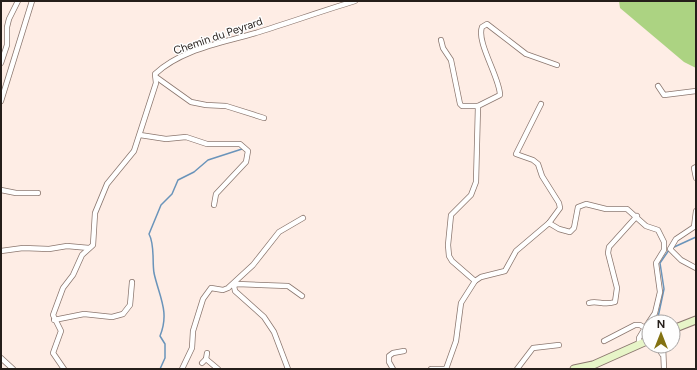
<svg xmlns="http://www.w3.org/2000/svg" width="697" height="370" font-family="Figtree,sans-serif">
<style>
.green{fill:#acd382}
.lines{fill:none;stroke-linecap:round;stroke-linejoin:round}
.stream{stroke:#6a94ba;stroke-width:1.5}
.street-casing{stroke:#8b776f;stroke-width:6}
.secondary-casing{stroke:#8b776f;stroke-width:9}
.street{stroke:#fff;stroke-width:4.5}
.secondary{stroke:#e7f5c8;stroke-width:7}
.labels{text-anchor:middle;dominant-baseline:central;stroke-width:3;stroke-linejoin:round;paint-order:stroke}
.street-label{font-size:11px;fill:#251e1a;stroke:#fefefe}
</style>
<rect width="100%" height="100%" fill="#feede5"/>
<polygon class="green" points="619,1 696,1 696,68 684,62 620,8"/>
<g class="lines">
<g class="stream">
<polyline points="672,248 696,237"/>
<polyline points="657,322 664,289 660,263 669,250"/>
<path d="M160 369 165 358V344L160 336C170 312 159 296 154 273 152 261 155 245 149 234L161 205 172 194 178 180 194 172 208 160 242 149"/>
</g>
<defs>
<g id="street">
<polyline points="441,40 443,48 451,60 460,104 462,106 478,106"/>
<polyline points="1,63 7,45 7,27 9,19 18,1"/>
<polyline points="156,77 191,102 206,105 226,106 264,118"/>
<polyline points="658,86 664,95 696,91"/>
<polyline points="1,101 32,1"/>
<polyline points="140,135 166,139 186,137 207,144 240,144 248,151 246,162 216,194 214,205"/>
<polyline points="696,167 694,168 696,178"/>
<polyline points="1,190 16,193 38,193"/>
<polyline points="696,211 694,227 676,239 670,249 681,260 696,268"/>
<polyline points="549,223 559,229 570,232 574,228 578,207 586,204 606,209 627,209 646,226 658,230 664,242 664,250 656,263 660,292 655,313 645,328"/>
<polyline points="1,251 23,248 49,249 67,246 89,248"/>
<polyline points="475,281 481,277 505,271 516,251 549,223 560,208 559,203 542,176 538,164 533,160 516,154 541,104"/>
<path d="M589 303C597 300 604 306 615 302L617 288 608 253 609 247 637 216"/>
<polyline points="54,320 84,314 112,317 123,314 130,305 132,282"/>
<polyline points="604,341 635,325 640,325 645,328 639,338 639,345"/>
<polyline points="657,346 662,354"/>
<polyline points="663,346 664,369"/>
<polyline points="1,358 13,369"/>
<polyline points="206,359 218,369"/>
<polyline points="202,363 206,359 207,353"/>
<path d="M64 369 53 353 61 331 53 315 63 288 73 275 82 255 93 245 95 213 107 184 134 151 156 83 155 74C183 48 224 43 259 32 291 22 322 11 355 1"/>
<polyline points="182,369 192,348 193,331 203,299 211,288 223,290 228,288 253,265 279,232 303,218"/>
<polyline points="288,369 274,332 264,317 235,291 234,286 237,284 288,286 302,296"/>
<polyline points="393,369 389,362 389,356 393,353 404,351"/>
<polyline points="431,369 446,369"/>
<path d="M446 369 456 341 461 303 475 281 452 261 449 256 448 245 451 215 471 195 476 182 478 106 500 95C500 78 476 42 482 27L487 24 526 54 557 65"/>
<polyline points="517,369 533,348 559,345"/>
</g>
<g id="secondary">
<polyline points="673,329 696,320"/>
<polyline points="574,369 593,365 649,340"/>
</g>
</defs>
<use href="#street" class="street-casing"/>
<use href="#secondary" class="secondary-casing"/>
<use href="#street" class="street"/>
<use href="#secondary" class="secondary"/>
</g>
<g class="labels">
<g class="street-label">
<text transform="translate(218 36) rotate(-19)">Chemin du Peyrard</text>
</g>
</g>
<rect width="697" height="370" fill="none" stroke="#251e1a" stroke-width="4"/>
<g transform="translate(661 334)"><circle r="19" fill="#fefefe" stroke="#a7a4a3"/>
<path d="M0-3L7 15L0 10L-7 15Z" fill="#837212"/>
<text y="-6" font-size="11" font-weight="bold" text-anchor="middle" fill="#251e1a">N</text>
</g>
</svg>
